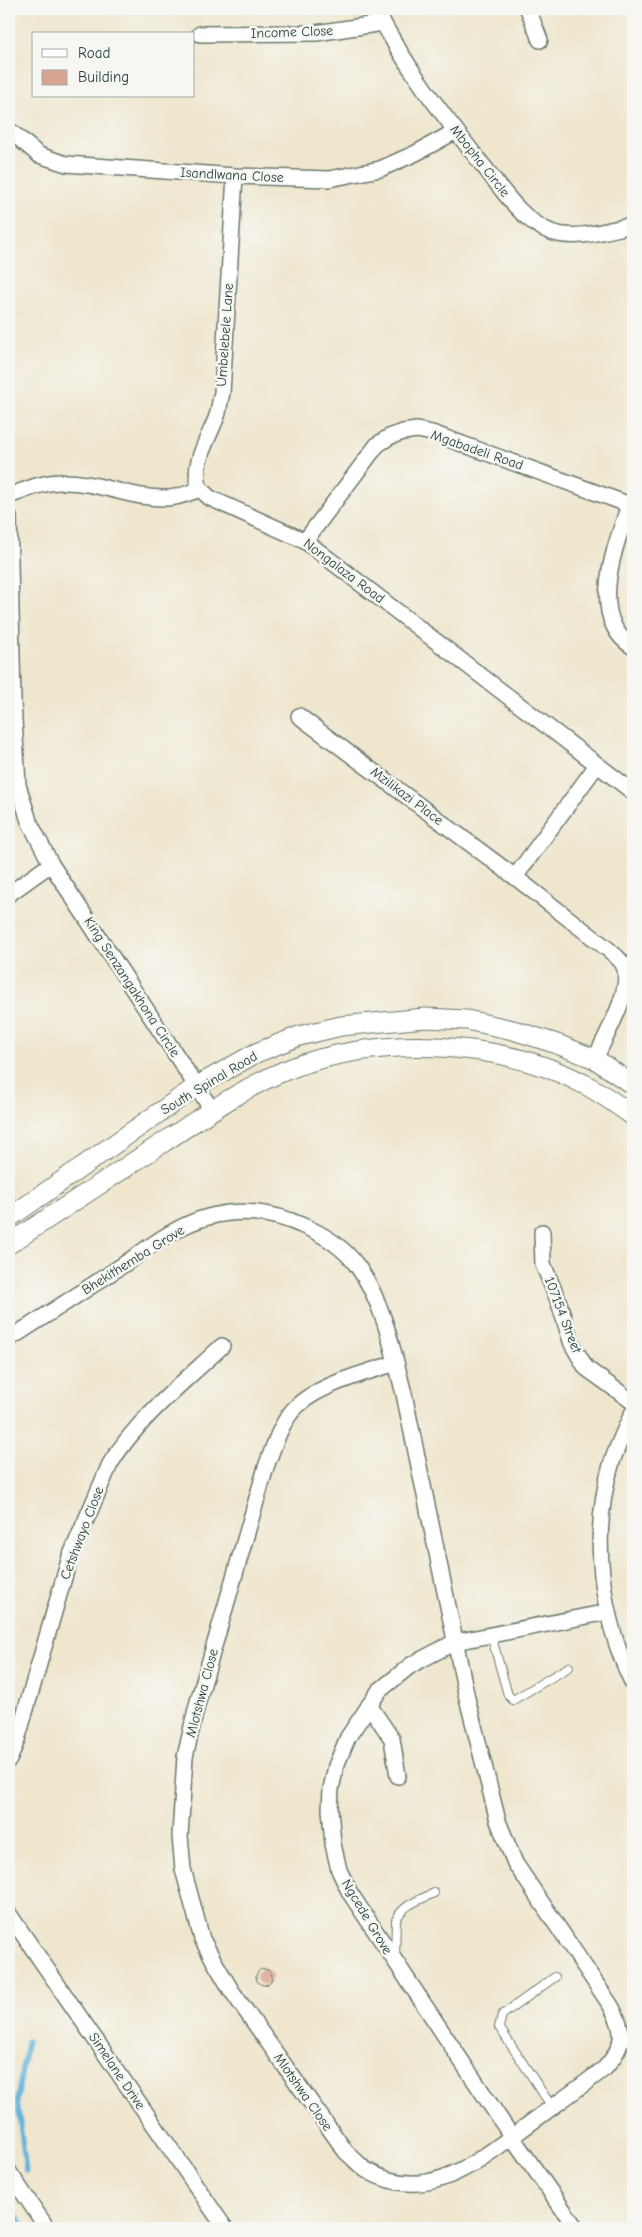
<svg xmlns="http://www.w3.org/2000/svg" width="642" height="2237" font-family="'Comic Neue',sans-serif">
<style>
.lines{fill:none;stroke-linecap:round;stroke-linejoin:round}
.stream{stroke:#61b3dc;stroke-width:5}
.building{fill:#d7a58f}
.service-casing{stroke:#68786a;stroke-width:10}
.minor-casing{stroke:#68786a;stroke-width:18}
.tertiary-casing{stroke:#68786a;stroke-width:21}
.service{stroke:#fff;stroke-width:8}
.minor{stroke:#fff;stroke-width:15}
.tertiary{stroke:#fff;stroke-width:19}
.labels{text-anchor:middle;dominant-baseline:central;stroke-width:5;stroke-linejoin:round;paint-order:stroke}
.street-label{font-size:14px;fill:#1f3d34;stroke:#f6f6f2}
</style>
<rect width="100%" height="100%" fill="#f6f6f2"/>
<filter id="ink" filterUnits="userSpaceOnUse"><feTurbulence type="fractalNoise" baseFrequency=".02" numOctaves="2"/><feDisplacementMap in="SourceGraphic" scale="10" xChannelSelector="R" yChannelSelector="G"/><feConvolveMatrix kernelMatrix="1 2 1 2 8 2 1 2 1" color-interpolation-filters="sRGB"/></filter>
<filter id="wash" filterUnits="userSpaceOnUse"><feTurbulence type="fractalNoise" baseFrequency=".0096" numOctaves="4" result="noise"/><feDisplacementMap in="SourceGraphic" scale="20" xChannelSelector="R" yChannelSelector="G"/><feGaussianBlur stdDeviation="1.12" result="paint"/><feColorMatrix in="noise" values="0 0 0 0 0 0 0 0 0 0 0 0 0 0 0 0 0 1.4 0 .05"/><feComposite in="paint" operator="in"/></filter>
<g filter="url(#wash)">
<rect width="100%" height="100%" fill="#efe6cd"/>
<g class="lines">
<g class="stream">
<polyline points="26,2171 17,2100 27,2041"/>
<polyline points="18,2217 25,2228"/>
</g>
</g>
<g id="blocks">
<circle class="building" cx="264" cy="1977" r="8"/>
</g>
</g>
<g filter="url(#ink)">
<use href="#blocks" fill-opacity="0" stroke="#68786a" stroke-width="1"/>
<g class="lines">
<defs>
<g id="service">
<polyline points="491,1635 508,1695 513,1700 569,1667"/>
<path d="M395 1958 396 1920C403 1904 420 1900 434 1893"/>
<polyline points="621,2041 633,2040"/>
<polyline points="552,2107 499,2027 502,2015 555,1977"/>
</g>
<g id="minor">
<path d="M376 9C403 64 443 115 481 163 501 187 520 220 551 232 576 241 608 230 633 225"/>
<polyline points="528,9 540,40"/>
<polyline points="200,34 316,33 383,23"/>
<polyline points="9,130 39,155 66,164 235,176 329,179 380,169 416,153 456,131"/>
<path d="M200 489C190 463 210 438 218 413 219 407 220 400 222 393L235 176"/>
<path d="M9 496C25 490 43 482 61 482 97 481 131 499 167 498 178 498 189 493 200 489L210 498 305 541 633 792"/>
<path d="M629 505C616 545 586 618 633 647"/>
<polyline points="9,516 13,703 18,785 29,821 51,864 9,894"/>
<polyline points="305,541 377,445 389,437 403,432 417,430 432,433 633,506"/>
<path d="M299 716 515 877 609 950C613 954 620 959 623 964 635 987 605 1037 595 1059"/>
<polyline points="51,864 212,1110"/>
<polyline points="515,877 597,765"/>
<polyline points="542,1232 543,1264 558,1300 572,1344 586,1368 633,1402"/>
<path d="M9 1339C47 1315 85 1290 123 1265 149 1247 177 1225 208 1217 239 1208 272 1212 301 1225 323 1234 344 1247 358 1267 384 1303 393 1352 404 1394L467 1698 498 1821 515 1863 611 2006C626 2032 625 2045 605 2068 578 2089 549 2109 521 2130 474 2164 426 2205 366 2170 359 2165 353 2158 346 2152L231 1990 214 1961 202 1939 183 1869 180 1836 185 1757 197 1705 266 1467C274 1446 281 1421 297 1406 319 1385 367 1372 396 1363"/>
<path d="M633 1412C625 1429 617 1446 611 1465 590 1536 601 1618 633 1684"/>
<polyline points="369,1705 392,1739 398,1776"/>
<path d="M9 1760 17 1740 70 1557 110 1464C138 1418 183 1383 222 1346"/>
<polyline points="9,1914 225,2228"/>
<polyline points="9,2172 47,2228"/>
<polyline points="576,2228 512,2137 350,1893 339,1870 333,1844 330,1809 331,1789 336,1766 348,1737 379,1691 411,1665 455,1642 608,1612"/>
</g>
<g id="tertiary">
<polyline points="9,1218 197,1086 256,1053 299,1036 341,1026 425,1018 467,1020 513,1030 557,1044 595,1059 633,1085"/>
<path d="M9 1244C60 1210 112 1176 164 1142 202 1117 241 1089 284 1071 373 1034 500 1039 586 1085 602 1094 618 1105 633 1116"/>
</g>
</defs>
<use href="#service" class="service-casing"/>
<use href="#minor" class="minor-casing"/>
<use href="#tertiary" class="tertiary-casing"/>
<use href="#service" class="service"/>
<use href="#minor" class="minor"/>
<use href="#tertiary" class="tertiary"/>
</g>
</g>
<g class="labels">
<g class="street-label">
<text transform="translate(292 32) rotate(-2)">Income Close</text>
<text transform="translate(480 161) rotate(52)">Mbopha Circle</text>
<text transform="translate(232 175) rotate(3)">Isandlwana Close</text>
<text transform="translate(225 335) rotate(-86)">Umbelebele Lane</text>
<text transform="translate(477 450) rotate(19)">Mgabadeli Road</text>
<text transform="translate(344 571) rotate(37)">Nongalaza Road</text>
<text transform="translate(407 796) rotate(37)">Mzilikazi Place</text>
<text transform="translate(132 987) rotate(57)">King Senzangakhona Circle</text>
<text transform="translate(209 1083) rotate(-31)">South Spinal Road</text>
<text transform="translate(133 1260) rotate(-32)">Bhekithemba Grove</text>
<text transform="translate(563 1315) rotate(69)">107154 Street</text>
<text transform="translate(82 1533) rotate(-69)">Cetshwayo Close</text>
<text transform="translate(202 1693) rotate(-75)">Mlotshwa Close</text>
<text transform="translate(367 1917) rotate(59)">Ngcede Grove</text>
<text transform="translate(117 2071) rotate(56)">Simelane Drive</text>
<text transform="translate(303 2092) rotate(55)">Mlotshwa Close</text>
</g>
</g>
<rect width="642" height="2237" fill="none" stroke="#f6f6f2" stroke-width="30"/>
<rect x="32" y="32" width="162" height="65" fill="#f6f6f2" stroke="#a0aca6"/>
<rect x="42" y="49" width="25" height="8" fill="#ffffff" stroke="#a0aca6"/>
<text x="78" y="58" font-size="15" fill="#1f3d34">Road</text>
<rect x="42" y="70" width="25" height="15" fill="#d7a58f" stroke="#a0aca6"/>
<text x="78" y="82" font-size="15" fill="#1f3d34">Building</text>
</svg>
